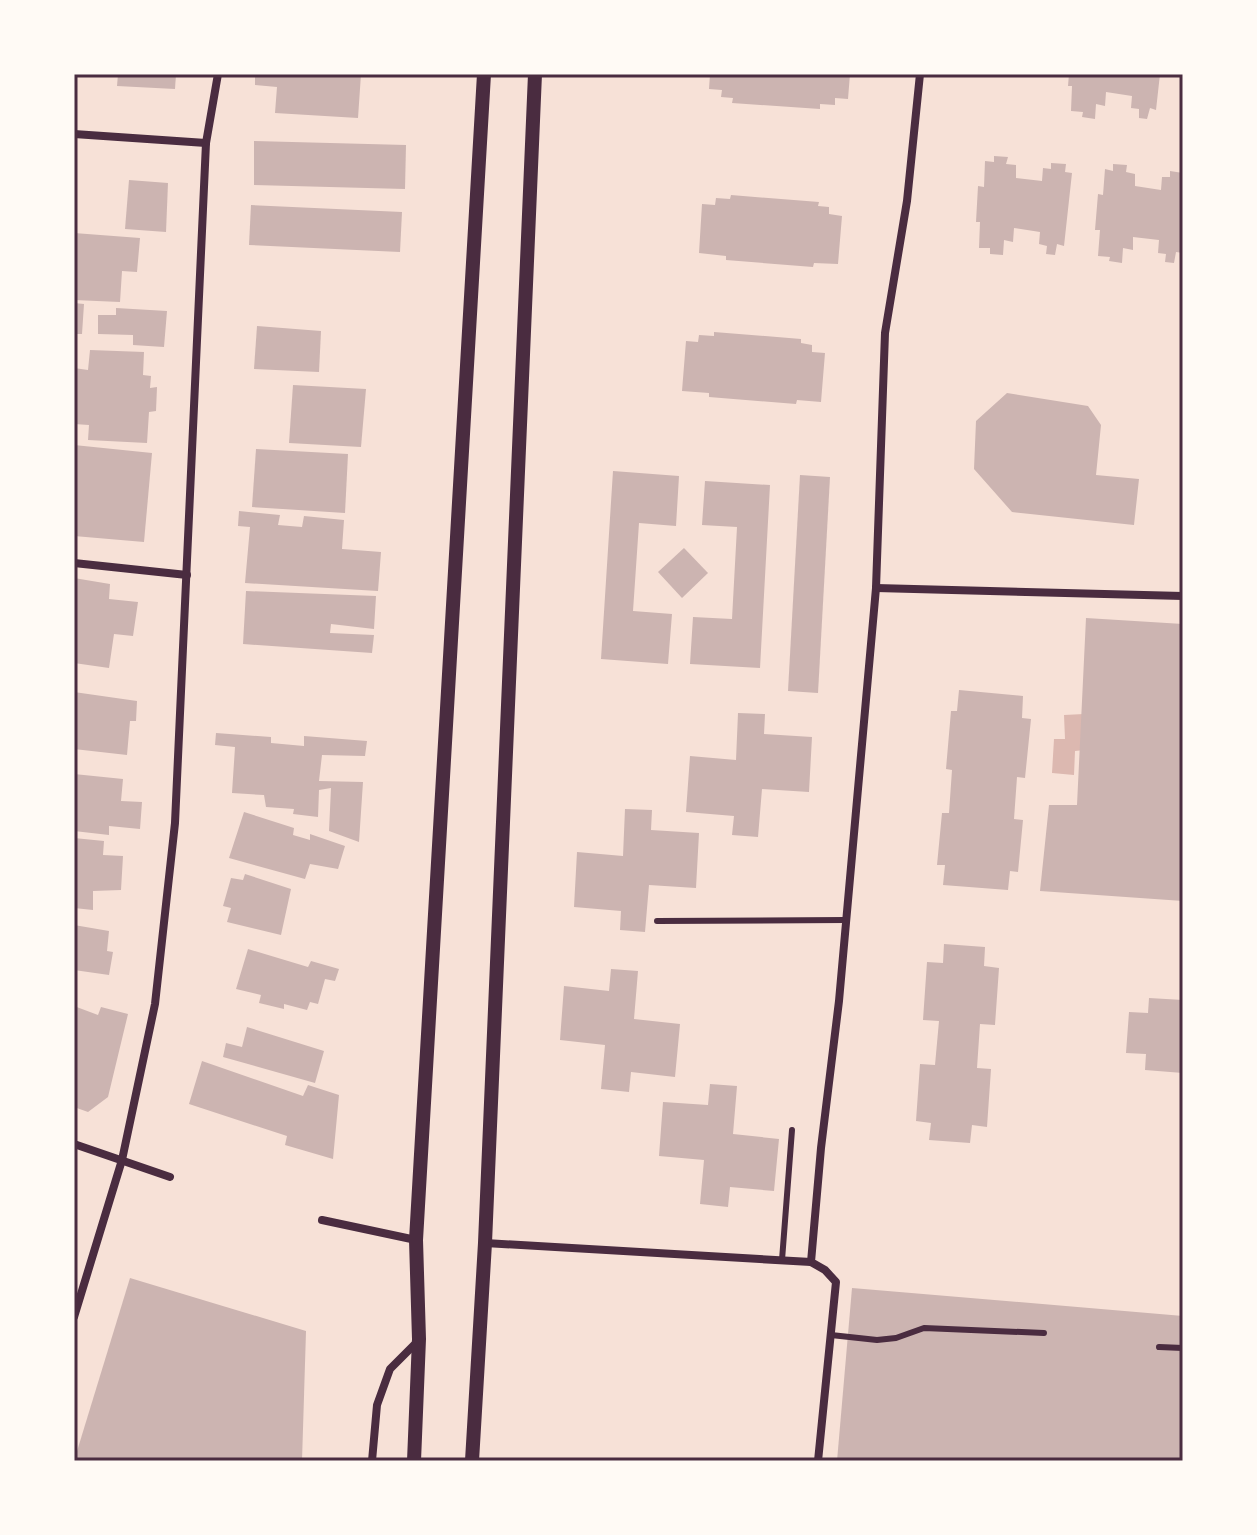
<svg xmlns="http://www.w3.org/2000/svg" width="1257" height="1535" font-family="'PT Serif',serif">
<style>
.water{fill:#dcb8b0}
.building{fill:#ccb4b1}
.lines{fill:none;stroke-linecap:round;stroke-linejoin:round}
.service{stroke:#4a2c40;stroke-width:6}
.minor{stroke:#4a2c40;stroke-width:8}
.tertiary{stroke:#4a2c40;stroke-width:14}
.neatline{fill:none;stroke:#4a2c40;stroke-width:3}
</style>
<rect width="100%" height="100%" fill="#f7e1d7"/>
<polygon class="water" points="1084,714 1084,750 1075,751 1074,775 1052,773 1054,739 1065,739 1064,715"/>
<g class="building">
<polygon points="118,74 176,74 175,89 117,86"/>
<polygon points="255,74 361,74 358,118 275,113 277,87 255,85"/>
<polygon points="710,74 850,74 848,99 835,98 835,105 820,104 820,109 732,103 733,98 721,97 722,90 709,89"/>
<polygon points="1069,74 1160,74 1156,110 1150,108 1147,119 1139,118 1139,109 1131,108 1132,96 1106,92 1105,106 1096,104 1095,119 1082,117 1083,112 1071,111 1072,86 1068,86"/>
<polygon points="254,141 406,145 405,189 254,185"/>
<polygon points="994,156 1008,157 1006,164 1016,165 1016,178 1042,181 1043,168 1051,169 1051,163 1066,164 1065,172 1072,173 1064,246 1057,244 1055,255 1046,254 1047,246 1039,244 1040,232 1014,228 1013,242 1004,240 1003,255 990,254 990,248 979,248 980,222 976,222 978,186 984,187 985,161 994,162"/>
<polygon points="1113,164 1127,165 1126,172 1135,174 1135,186 1161,190 1162,177 1170,177 1170,171 1183,173 1183,253 1176,252 1174,263 1165,262 1166,254 1158,253 1159,240 1133,237 1133,250 1123,248 1122,263 1109,261 1110,257 1098,256 1100,230 1095,230 1098,194 1103,195 1105,169 1113,171"/>
<polygon points="129,180 168,183 166,232 125,229"/>
<polygon points="731,195 819,202 818,206 829,207 829,214 842,216 838,264 814,263 813,267 726,260 726,256 699,253 702,204 715,205 716,198 730,199"/>
<polygon points="251,205 402,212 400,252 249,245"/>
<polygon points="74,233 140,238 137,272 122,271 120,302 74,300"/>
<polygon points="74,303 84,304 82,334 77,334 76,347"/>
<polygon points="116,308 167,311 164,347 133,345 133,335 98,334 98,315 116,315"/>
<polygon points="257,326 321,331 319,372 254,369"/>
<polygon points="714,332 801,339 801,343 812,345 812,352 825,353 821,402 797,400 796,404 709,397 709,393 682,391 686,341 698,342 699,335 714,336"/>
<polygon points="90,350 144,352 143,375 151,376 150,388 157,387 156,411 149,412 147,443 88,440 89,425 74,424 74,368 88,370"/>
<polygon points="293,385 366,389 361,447 289,443"/>
<polygon points="1007,393 1088,406 1101,425 1096,475 1139,479 1134,525 1012,512 974,469 976,421"/>
<polygon points="74,445 152,453 144,542 74,536"/>
<polygon points="256,449 348,454 345,513 252,507"/>
<polygon points="613,471 679,476 676,526 639,523 633,611 672,614 668,664 601,659"/>
<polygon points="800,475 830,477 818,693 788,691"/>
<polygon points="705,481 770,485 760,668 690,664 693,617 732,619 737,527 702,525"/>
<polygon points="239,511 280,515 278,525 302,527 304,516 344,520 342,549 381,552 378,591 245,583 250,527 238,526"/>
<polygon points="684,548 708,573 682,598 658,572"/>
<polygon points="74,578 110,584 109,599 138,602 133,636 114,634 109,668 74,663"/>
<polygon points="246,591 376,596 374,629 331,624 330,633 374,635 372,653 243,644"/>
<polygon points="1086,618 1183,624 1183,901 1040,891 1049,805 1077,805"/>
<polygon points="959,690 1023,696 1022,718 1031,719 1025,778 1017,777 1014,819 1023,820 1018,872 1010,871 1008,890 943,885 945,865 937,865 942,813 949,813 952,770 946,769 951,711 957,711"/>
<polygon points="74,692 137,701 136,721 130,721 127,755 74,749"/>
<polygon points="738,713 765,714 764,734 812,737 809,792 762,789 758,837 732,835 734,816 686,812 690,756 736,760"/>
<polygon points="216,733 271,737 271,743 304,746 304,736 367,741 365,756 322,755 319,781 363,782 359,842 329,831 331,788 319,790 318,817 293,814 294,809 266,807 264,795 232,793 235,747 215,745"/>
<polygon points="74,774 123,779 121,801 142,802 140,829 109,826 109,835 74,831"/>
<polygon points="625,809 652,810 651,830 699,833 696,888 649,885 645,932 620,930 621,911 574,907 577,852 623,856"/>
<polygon points="244,812 294,828 293,835 310,840 310,834 345,846 338,869 310,864 305,879 229,858"/>
<polygon points="74,838 104,841 103,855 123,856 121,890 93,891 93,910 74,908"/>
<polygon points="245,874 291,889 281,935 227,922 231,908 223,906 231,878 243,880"/>
<polygon points="74,925 109,931 107,951 113,952 109,975 74,970"/>
<polygon points="944,944 985,947 984,966 999,968 995,1025 980,1024 977,1068 991,1069 987,1127 972,1125 970,1143 929,1140 931,1123 916,1121 920,1064 935,1065 939,1021 923,1020 927,962 943,963"/>
<polygon points="248,949 308,967 311,961 339,969 335,981 325,979 318,1004 310,1002 307,1010 284,1004 284,1009 259,1003 261,995 236,989"/>
<polygon points="611,969 638,971 634,1019 680,1024 675,1077 631,1072 629,1092 601,1089 605,1045 560,1040 564,986 609,991"/>
<polygon points="1149,998 1183,1000 1183,1073 1145,1070 1146,1054 1126,1053 1129,1012 1148,1013"/>
<polygon points="74,1006 98,1015 101,1007 128,1014 108,1097 88,1112 74,1107"/>
<polygon points="247,1027 324,1051 315,1083 223,1057 226,1043 242,1047"/>
<polygon points="202,1061 303,1096 308,1085 339,1095 333,1159 285,1145 287,1136 189,1104"/>
<polygon points="710,1084 737,1086 733,1134 779,1139 774,1191 730,1187 728,1207 700,1204 704,1160 659,1156 663,1102 708,1105"/>
<polygon points="130,1278 306,1331 302,1461 74,1461"/>
<polygon points="852,1288 1183,1316 1183,1461 837,1461"/>
</g>
<g class="lines">
<g class="service">
<polyline points="657,921 846,920"/>
<polyline points="782,1260 792,1130"/>
<polyline points="831,1335 877,1340 896,1338 924,1328 1044,1333"/>
<polyline points="1159,1347 1183,1348"/>
</g>
<g class="minor">
<polyline points="74,134 206,143"/>
<polyline points="74,563 187,575"/>
<polyline points="876,588 1183,596"/>
<polyline points="74,1144 170,1177"/>
<polyline points="322,1220 416,1240"/>
<polyline points="485,1243 811,1262"/>
<polyline points="74,1317 122,1160 155,1004 175,823 206,143 218,74"/>
<polyline points="372,1461 377,1405 390,1369 419,1340"/>
<polyline points="818,1461 836,1282 825,1270 811,1262 821,1148 839,1001 876,588 885,333 907,201 920,74"/>
</g>
<g class="tertiary">
<polyline points="414,1461 419,1339 416,1240 484,74"/>
<polyline points="472,1461 485,1243 535,74"/>
</g>
</g>
<rect width="1257" height="1535" fill="none" stroke="#fffaf5" stroke-width="152"/>
<rect x="76" y="76" width="1105" height="1383" class="neatline"/>
</svg>
